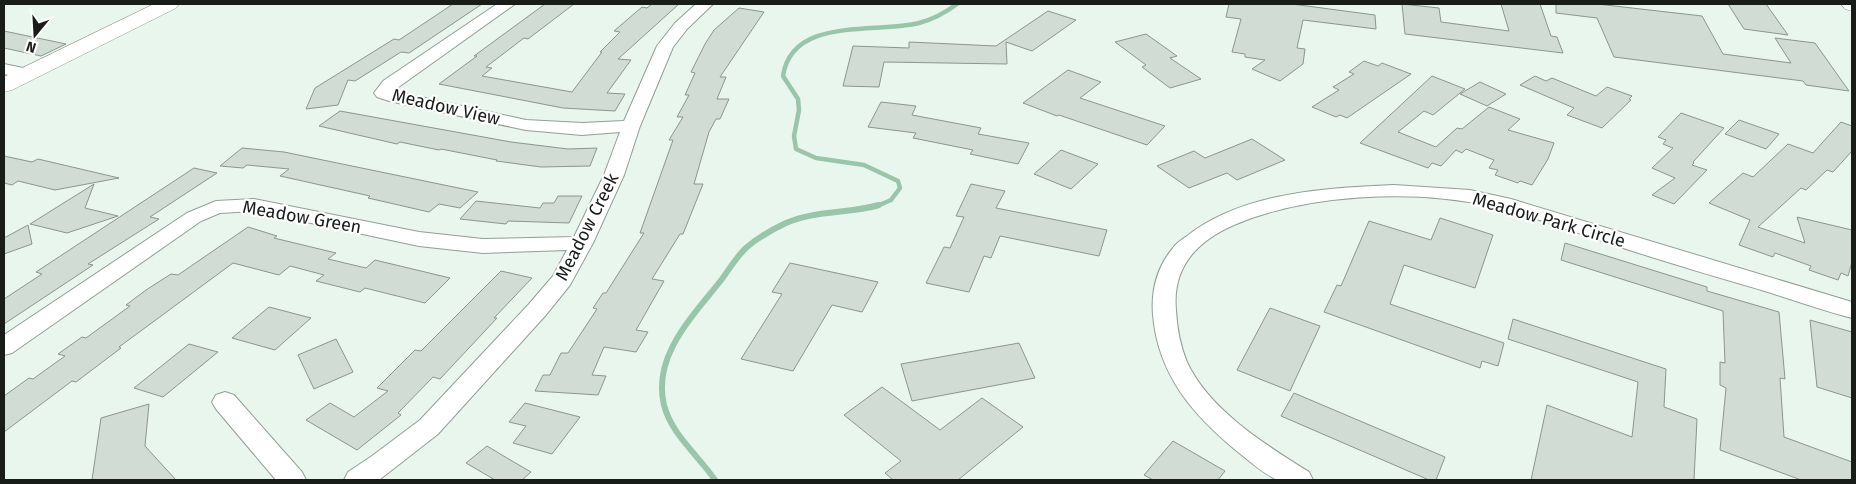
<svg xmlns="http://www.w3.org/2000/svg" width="1856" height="484" font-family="'Fira Sans',sans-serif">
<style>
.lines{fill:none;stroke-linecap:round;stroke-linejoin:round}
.stream-far1{stroke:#99c5aa;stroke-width:4.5}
.stream{stroke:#99c5aa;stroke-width:6}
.building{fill:#d0dcd4;stroke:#8a968e}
.street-casing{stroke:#929e96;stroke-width:2}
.secondary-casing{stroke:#929e96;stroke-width:1}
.street{fill:#fff;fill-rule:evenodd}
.secondary{fill:#fff;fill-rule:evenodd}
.labels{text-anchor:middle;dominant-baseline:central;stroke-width:4.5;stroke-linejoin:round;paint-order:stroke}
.street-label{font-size:18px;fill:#181d1a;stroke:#fff}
</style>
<rect width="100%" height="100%" fill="#e9f6ed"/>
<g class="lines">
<path class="stream-far1" d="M875 207 891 200 900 188 898 181 864 165 816 158 796 149 794 136 799 110 798 99 783 76C792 16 875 34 919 23 934 19 945 13 957 4"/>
<path class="stream" d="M715 480C699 456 671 434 664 405 652 355 694 315 722 279 730 268 737 256 747 247 759 237 773 229 786 223 816 210 848 214 879 205"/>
</g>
<g class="building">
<polygon points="453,4 482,4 409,53 401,52 355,81 348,80 338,105 306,109 315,88 394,39 399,40"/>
<polygon points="545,4 574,4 528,39 524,38 486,67 492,68 482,76 572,92 602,52 600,52 620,32 614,31 642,7 647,8 652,4 679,4 618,59 631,60 607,93 625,94 615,111 563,108 439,84 477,56 474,56"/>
<polygon points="1229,4 1292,4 1375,15 1376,29 1303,20 1297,48 1305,49 1303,64 1280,81 1252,69 1265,60 1245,57 1245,54 1232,52 1241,19 1226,17"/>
<polygon points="1402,4 1439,8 1441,22 1509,31 1501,4 1540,4 1551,36 1557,37 1563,53 1405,34"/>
<polygon points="1556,4 1597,4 1702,16 1723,54 1791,63 1775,38 1815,43 1849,91 1806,85 1803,81 1614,57 1597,18 1556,13"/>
<polygon points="1728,4 1766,4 1788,35 1744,29"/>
<polygon points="739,8 764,12 720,77 726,77 717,99 729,99 720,119 716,119 709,132 694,184 703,184 683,234 680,234 652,279 664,281 636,330 648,332 636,352 604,347 592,375 606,376 598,395 535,391 543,375 550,375 561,353 568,353 597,309 593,308 603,293 606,293 644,233 640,233 673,140 669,140 683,117 677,117 689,95 685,95 695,73 691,72 705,44 714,30"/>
<polygon points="1048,11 1076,20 1032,51 1006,42 1007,64 884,62 879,87 843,86 853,46 909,48 909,42 996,46"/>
<polygon points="4,31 66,44 41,56 4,48"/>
<polygon points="1146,34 1177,56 1170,58 1201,79 1170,88 1142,67 1146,65 1115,42"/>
<polygon points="1364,61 1378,66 1382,63 1411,74 1347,118 1340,115 1336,117 1312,107 1339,90 1333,87 1354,74 1349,72"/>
<polygon points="1068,70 1101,82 1080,98 1165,126 1147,145 1059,115 1057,116 1023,103"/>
<polygon points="1432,76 1465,89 1433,115 1424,111 1398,132 1436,147 1457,128 1462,129 1489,107 1520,119 1508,130 1554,143 1548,159 1532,185 1520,181 1518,183 1495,175 1498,170 1489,168 1494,160 1466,149 1462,153 1456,150 1441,166 1432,163 1428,168 1360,143"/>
<polygon points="1535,76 1546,81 1552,78 1596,96 1607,87 1632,96 1629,99 1631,100 1602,128 1567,115 1574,108 1520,85"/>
<polygon points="1480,82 1506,94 1487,106 1460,94"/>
<polygon points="881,102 916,106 912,115 981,128 978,134 1029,143 1018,164 970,154 973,150 913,138 916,133 868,127"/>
<polygon points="340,111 511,142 568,149 597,148 590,166 541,167 496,161 497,160 441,149 439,150 400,142 397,144 319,126"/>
<polygon points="1681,113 1724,128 1693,162 1694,163 1692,165 1707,170 1674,204 1652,195 1675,178 1652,168 1673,148 1663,144 1666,140 1658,137"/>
<polygon points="1739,120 1779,134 1766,149 1725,134"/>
<polygon points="1841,122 1852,126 1852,151 1833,172 1827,170 1806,190 1801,188 1758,227 1805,243 1797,217 1852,230 1852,262 1848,276 1841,273 1838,280 1809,270 1811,266 1775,253 1773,257 1739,245 1750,220 1709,203 1743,173 1753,177 1788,144 1813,153"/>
<polygon points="1252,139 1285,160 1237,180 1227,173 1189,188 1157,166 1194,151 1205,158"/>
<polygon points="242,148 284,152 478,192 460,208 439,204 429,212 368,198 370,196 280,176 289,169 247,165 243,168 220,166"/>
<polygon points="1061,150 1098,164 1071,189 1034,174"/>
<polygon points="4,156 32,162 38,159 119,178 55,190 18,181 12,185 4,183"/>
<polygon points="194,168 217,173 150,217 159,219 88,264 93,265 4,324 4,299 42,274 36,272"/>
<polygon points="94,184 85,208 118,216 67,233 30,224"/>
<polygon points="971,184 1005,191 996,208 1107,230 1099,256 1000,236 991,258 984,256 969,292 926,283 944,247 950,248 964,217 956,216"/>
<polygon points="558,196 582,196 569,223 508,221 506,224 460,219 476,201 540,208 543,203 554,203"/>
<polygon points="1440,218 1493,235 1475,288 1404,265 1390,304 1504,343 1498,366 1482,361 1480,368 1324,312 1337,285 1341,286 1369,221 1431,240"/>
<polygon points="28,225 32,244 4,254 4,238"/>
<polygon points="248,227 277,236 274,238 336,253 328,259 366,268 375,260 450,278 425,303 365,288 360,292 316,281 324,275 290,266 279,275 233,263 119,347 121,348 76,382 72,381 4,432 4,396 29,378 33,379 65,356 58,354 82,337 86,338 130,306 126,305 146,290 171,274 178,275"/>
<polygon points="1565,243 1707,287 1707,291 1779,312 1785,379 1780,378 1784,437 1852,462 1852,480 1801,480 1720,450 1726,388 1720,385 1720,362 1725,363 1723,311 1561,260"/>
<polygon points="790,263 878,282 862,312 832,305 793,371 741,359 782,294 772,292"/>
<polygon points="501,271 532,278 494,318 497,318 440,379 433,377 398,413 401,415 357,450 306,420 330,403 354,417 388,391 377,388 415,350 421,351"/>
<polygon points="269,307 311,318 275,350 232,338"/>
<polygon points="1270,308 1320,326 1290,391 1237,370"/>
<polygon points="1513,319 1666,369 1664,407 1697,419 1694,480 1531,480 1547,405 1632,437 1638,382 1508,339"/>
<polygon points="1810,320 1852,332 1852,398 1817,387"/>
<polygon points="336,339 353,372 314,389 298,355"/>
<polygon points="1019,343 1035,378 912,401 901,364"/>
<polygon points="189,344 218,352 163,397 134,388"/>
<polygon points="882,387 940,430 982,398 1023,427 958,480 893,480 885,473 901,461 844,415"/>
<polygon points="1294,393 1445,457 1436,480 1429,480 1281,416"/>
<polygon points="525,403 580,417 552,454 513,443 526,426 509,422"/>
<polygon points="149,404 145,446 176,480 92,480 101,418"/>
<polygon points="1173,441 1225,471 1218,480 1153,480 1144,475"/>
<polygon points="487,446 507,458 531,472 522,480 495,480 466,463"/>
</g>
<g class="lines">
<defs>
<g id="street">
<polygon points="497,4 515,4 393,91 526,120 582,123 624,121 657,46 675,23 696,4 713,4 687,29 673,47 640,126 624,175 593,243 570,285 545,316 438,434 379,480 344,480 348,472 372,456 420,420 529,304 553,276 567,250 483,253 419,246 254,211 220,213 201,221 12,353 4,355 4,335 187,213 216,201 254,199 419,232 483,239 574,237 604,175 620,132 582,135 526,130 389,101 377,97 374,93 383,81"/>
<polygon points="4,64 33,70 35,74 33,78 27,79 4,74"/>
<path d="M1394 185 1470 190 1511 199 1852 302V318C1824 311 1796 301 1768 292 1717 277 1665 262 1614 245 1573 232 1532 215 1489 206 1413 189 1306 194 1234 225 1197 241 1172 267 1176 310 1177 328 1180 345 1187 362 1209 410 1266 445 1309 472L1313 480C1303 481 1288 483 1279 480 1268 478 1247 459 1238 452 1193 415 1158 375 1153 315 1151 291 1157 267 1173 248 1176 243 1183 239 1187 236 1243 192 1326 188 1394 185Z"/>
<polygon points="225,392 234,395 302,472 306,480 276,480 216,409 212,402 216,395"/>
</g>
<g id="secondary">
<polygon points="154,4 179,4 176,8 12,90 4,92 4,77"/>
<polygon points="1841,4 1852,4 1852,11 1845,9"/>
</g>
</defs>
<use href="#street" class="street-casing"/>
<use href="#secondary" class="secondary-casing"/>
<use href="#street" class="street"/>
<use href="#secondary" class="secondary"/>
</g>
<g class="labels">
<g class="street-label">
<text transform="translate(446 107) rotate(13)">Meadow View</text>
<text transform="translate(302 217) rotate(10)">Meadow Green</text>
<text transform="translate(1549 220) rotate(16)">Meadow Park Circle</text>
<text transform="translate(587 227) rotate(-63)">Meadow Creek</text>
</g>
</g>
<rect width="1856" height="484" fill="none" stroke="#181d1a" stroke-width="10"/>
<g transform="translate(35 35) rotate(198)" stroke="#ffffff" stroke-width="4" paint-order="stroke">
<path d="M0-4L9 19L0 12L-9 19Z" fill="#181d1a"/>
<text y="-8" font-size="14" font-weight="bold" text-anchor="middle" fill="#181d1a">N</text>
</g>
</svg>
